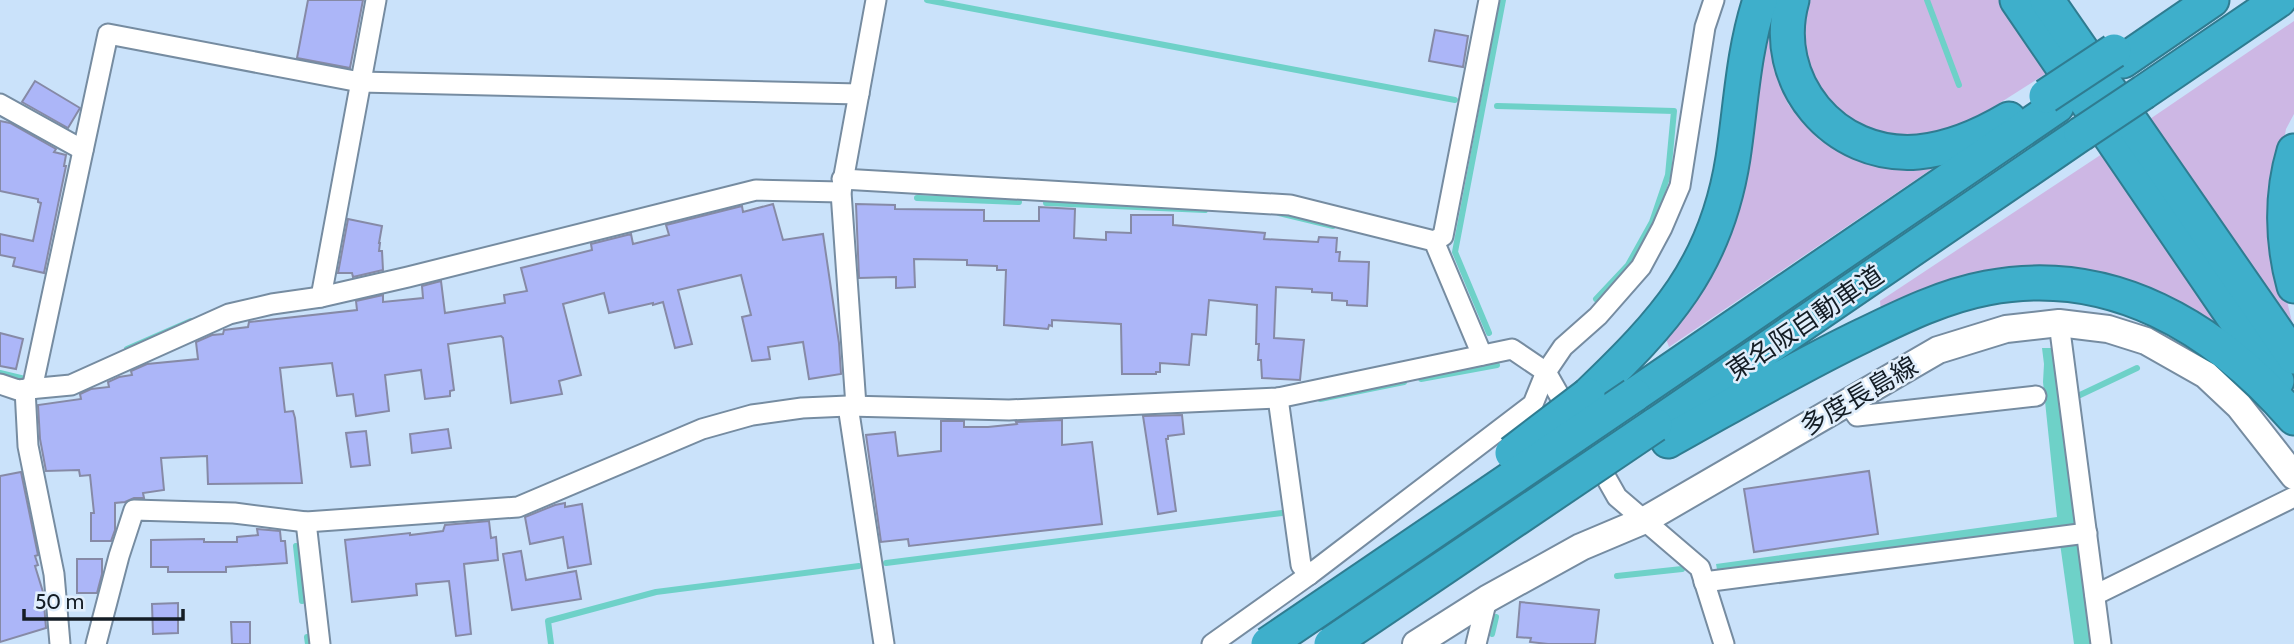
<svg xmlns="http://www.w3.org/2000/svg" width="2294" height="644" font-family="Cabin,'Noto Sans JP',sans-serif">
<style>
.green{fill:#cdb7e4}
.water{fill:#6ed1c8}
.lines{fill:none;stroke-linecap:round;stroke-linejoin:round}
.stream{stroke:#6ed1c8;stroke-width:6}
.building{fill:#acb6f8;stroke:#868aa6;stroke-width:2}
.minor-casing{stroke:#768ca1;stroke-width:23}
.secondary-casing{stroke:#768ca1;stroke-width:30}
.motorway-casing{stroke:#2f7c91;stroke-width:37}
.minor{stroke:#fff;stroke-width:19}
.secondary{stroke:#fff;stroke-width:26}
.motorway{stroke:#3eafcb;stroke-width:33}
.motorway-bridge-casing{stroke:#2f7c91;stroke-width:37;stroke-linecap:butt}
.motorway-bridge{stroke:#3eafcb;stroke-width:33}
.labels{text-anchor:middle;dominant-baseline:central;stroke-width:5;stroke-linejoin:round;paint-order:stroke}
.street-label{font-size:26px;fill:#141d25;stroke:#e0eefc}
</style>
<rect width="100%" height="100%" fill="#cae2fa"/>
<g class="green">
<polygon points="1804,0 2002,0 2050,71 1984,113 1943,132 1915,139 1873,135 1822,103 1800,51"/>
<polygon points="2294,21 2294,114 2286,129 2275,189 2276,256 2294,330 2147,121"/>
<polygon points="1761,34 1774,38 1777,72 1788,104 1818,139 1846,156 1881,164 1942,162 1669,347 1665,336"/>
<polygon points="2108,150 2233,335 2111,280 1881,311 1880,301"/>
</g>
<polygon class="water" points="2042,348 2053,348 2092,644 2074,644 2058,529 1718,575 1716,564 2057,517 2043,382 2044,364"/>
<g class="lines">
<g class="stream">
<polyline points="927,0 1455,100"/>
<polyline points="1927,0 1959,85"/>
<polyline points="1497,106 1674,111 1668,175 1652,222 1628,265 1596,299"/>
<polyline points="917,198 1019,202"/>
<polyline points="1046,203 1205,210"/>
<polyline points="1279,213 1333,226"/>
<polyline points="1489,333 1455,252 1503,0"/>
<polyline points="127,349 191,321"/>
<polyline points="0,373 25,379"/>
<polyline points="1421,379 1497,365"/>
<polyline points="2080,395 2137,368"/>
<polyline points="1320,399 1404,382"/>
<polyline points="296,546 302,601"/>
<polyline points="886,563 1282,513"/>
<polyline points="1617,576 1682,569"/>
<polyline points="1492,634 1496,617"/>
<polyline points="307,637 308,644"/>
<polyline points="551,644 548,621 656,592 859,566"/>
</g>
</g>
<g class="building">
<polygon points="308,0 363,0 350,68 297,58"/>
<polygon points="1435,30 1468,36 1463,67 1429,61"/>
<polygon points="35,81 80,108 68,128 22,102"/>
<polygon points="0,121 10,123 56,149 54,152 66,155 64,166 66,166 44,273 13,266 15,258 0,255 0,234 33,241 41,203 38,202 38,199 0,191"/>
<polygon points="773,204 783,240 823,234 839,343 841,374 809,379 803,342 768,347 770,359 752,361 742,317 751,315 741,275 678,290 692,344 675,348 663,302 653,305 653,303 609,313 604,293 563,304 581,375 559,381 562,394 511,403 503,338 501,336 448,344 454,390 450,391 450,396 425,399 421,370 385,375 389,411 356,416 353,394 337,396 332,363 280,368 285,412 293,411 295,418 302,483 208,484 207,456 161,458 164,490 143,493 144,498 134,498 125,502 115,503 115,530 111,541 91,541 91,513 94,513 90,475 80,476 79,470 46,471 40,439 38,405 81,399 80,394 91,389 109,387 108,382 119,377 132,375 131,371 147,364 198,359 196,342 212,335 223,334 224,330 248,327 249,322 357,310 356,301 383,295 383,302 423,298 422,286 441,281 445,313 505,303 504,295 527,291 521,268 592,250 591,244 631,234 633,244 669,235 666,225 742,206 743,212"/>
<polygon points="856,204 895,205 895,209 984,210 984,221 1039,221 1039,207 1075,209 1074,238 1106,240 1106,232 1131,233 1131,215 1173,215 1173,225 1265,233 1264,239 1318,242 1319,237 1337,238 1336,252 1340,252 1339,261 1369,262 1367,306 1347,305 1347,301 1332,300 1332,293 1312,292 1312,289 1276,287 1274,338 1304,340 1300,380 1262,378 1261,360 1258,360 1259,344 1256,344 1257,305 1209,300 1206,335 1192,334 1189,365 1160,363 1160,372 1156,372 1156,374 1122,374 1121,324 1052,320 1052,326 1049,325 1048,329 1004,325 1006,270 997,270 997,266 967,265 967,260 914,259 915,287 896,288 896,277 859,278"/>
<polygon points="348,219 382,226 379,243 380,243 379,251 382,251 383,270 353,277 352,273 338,273"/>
<polygon points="0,333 23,339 16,369 0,366"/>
<polygon points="1182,415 1184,434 1168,436 1168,439 1166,439 1176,511 1158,514 1143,416"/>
<polygon points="1062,420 1062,445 1092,442 1102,524 909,546 908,539 881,542 866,435 895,432 898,456 941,451 941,421 964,421 964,427 988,427 1017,424 1016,422"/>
<polygon points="448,429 451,448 412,453 410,434"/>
<polygon points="366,431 370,465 351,467 346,433"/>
<polygon points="1869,471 1878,534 1754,552 1744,489"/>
<polygon points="21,472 38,555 35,556 38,565 35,566 43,592 46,628 0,642 0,476"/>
<polygon points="565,503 565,507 582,504 591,564 568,568 563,537 530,544 525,517 555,505"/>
<polygon points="489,521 491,538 496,537 498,560 464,564 471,634 456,636 449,581 416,584 417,595 352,602 345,540 410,533 410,535 443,531 445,525"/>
<polygon points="257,529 280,531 281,541 285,541 287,563 226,567 226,572 168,572 168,567 151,567 151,540 204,539 204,542 237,542 237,537 258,535"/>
<polygon points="521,551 526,580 576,571 581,599 512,610 503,554"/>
<polygon points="77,559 102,559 102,574 97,593 77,593"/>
<polygon points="1520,602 1599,610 1595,644 1548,644 1530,642 1531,638 1517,637"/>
<polygon points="178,603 178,633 153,634 152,604"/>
<polygon points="231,622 250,622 250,644 232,644"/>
</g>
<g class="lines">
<defs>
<g id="minor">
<polyline points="0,104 83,150"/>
<polyline points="842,179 1290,205 1434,241 1482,355"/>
<polyline points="1434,241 1443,236 1489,0"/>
<polyline points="321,297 376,0"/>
<polyline points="2059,323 2101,644"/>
<polyline points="0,384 18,390 71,385 229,314 272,304 321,297 408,277 756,190 841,192"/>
<polyline points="25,389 28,446 54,574 60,644"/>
<polyline points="32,389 108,34 360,82 859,94"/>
<polyline points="1278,398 1301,565 1309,575"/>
<polyline points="1848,403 1857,416 2036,396"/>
<polyline points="848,406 884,644"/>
<polyline points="856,406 841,192 876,0"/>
<polyline points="306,522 320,644"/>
<polyline points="1704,582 2087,533"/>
<polyline points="2095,595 2294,497"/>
<polyline points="96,644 119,556 134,510 234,513 306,522 518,507 702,429 752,415 802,408 848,406 1009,410 1278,398 1512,349 1546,372 1617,497 1700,568 1724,644"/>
<polyline points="1212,644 1309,575 1533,404 1546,372 1563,347 1598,316 1641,267 1662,228 1680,186 1705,27 1714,0"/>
<polyline points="1476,644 1487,599"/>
</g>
<polyline id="secondary" points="1416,644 1487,599 1581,547 1645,520 1938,350 2006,329 2059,323 2108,329 2146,341 2206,375 2239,406 2294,476"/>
<g id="motorway">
<path d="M1792 0C1769 81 1834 159 1918 152 1949 149 1982 135 2009 119"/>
<polyline points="2017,0 2277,381"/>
<polyline points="2047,0 2294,357"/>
<polyline points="2123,61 2212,0"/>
<polyline points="2144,92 2279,0"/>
<path d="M2294 151C2281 194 2282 243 2294 286"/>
<path d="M1588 395C1664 322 1716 267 1733 158 1741 105 1743 52 1760 0"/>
<polyline points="1634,395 2057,106"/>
<polyline points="1655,425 2081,134"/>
<path d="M1668 441C1733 405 1797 367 1864 335 1903 316 1944 296 1987 288 2111 264 2216 328 2294 418"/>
</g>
</defs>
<use href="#minor" class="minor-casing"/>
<use href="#secondary" class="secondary-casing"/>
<use href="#motorway" class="motorway-casing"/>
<use href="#minor" class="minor"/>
<use href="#secondary" class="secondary"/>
<use href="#motorway" class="motorway"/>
<defs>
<g id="motorway-bridge">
<polyline points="2046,96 2114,51"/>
<polyline points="2081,134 2144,92"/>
<polyline points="1512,453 1588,395"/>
<polyline points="1268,644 1634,395"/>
<polyline points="1331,644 1655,425"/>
</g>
</defs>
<use href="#motorway-bridge" class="motorway-bridge-casing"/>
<use href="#motorway-bridge" class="motorway-bridge"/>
</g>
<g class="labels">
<g class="street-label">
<text transform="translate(1805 323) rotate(-34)">東名阪自動車道</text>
<text transform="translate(1859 396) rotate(-30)">多度長島線</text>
</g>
</g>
<path d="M24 609v10h159v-10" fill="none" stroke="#141d25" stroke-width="3.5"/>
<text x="35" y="609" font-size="21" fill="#141d25" stroke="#e0eefc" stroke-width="5" paint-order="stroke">50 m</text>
</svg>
